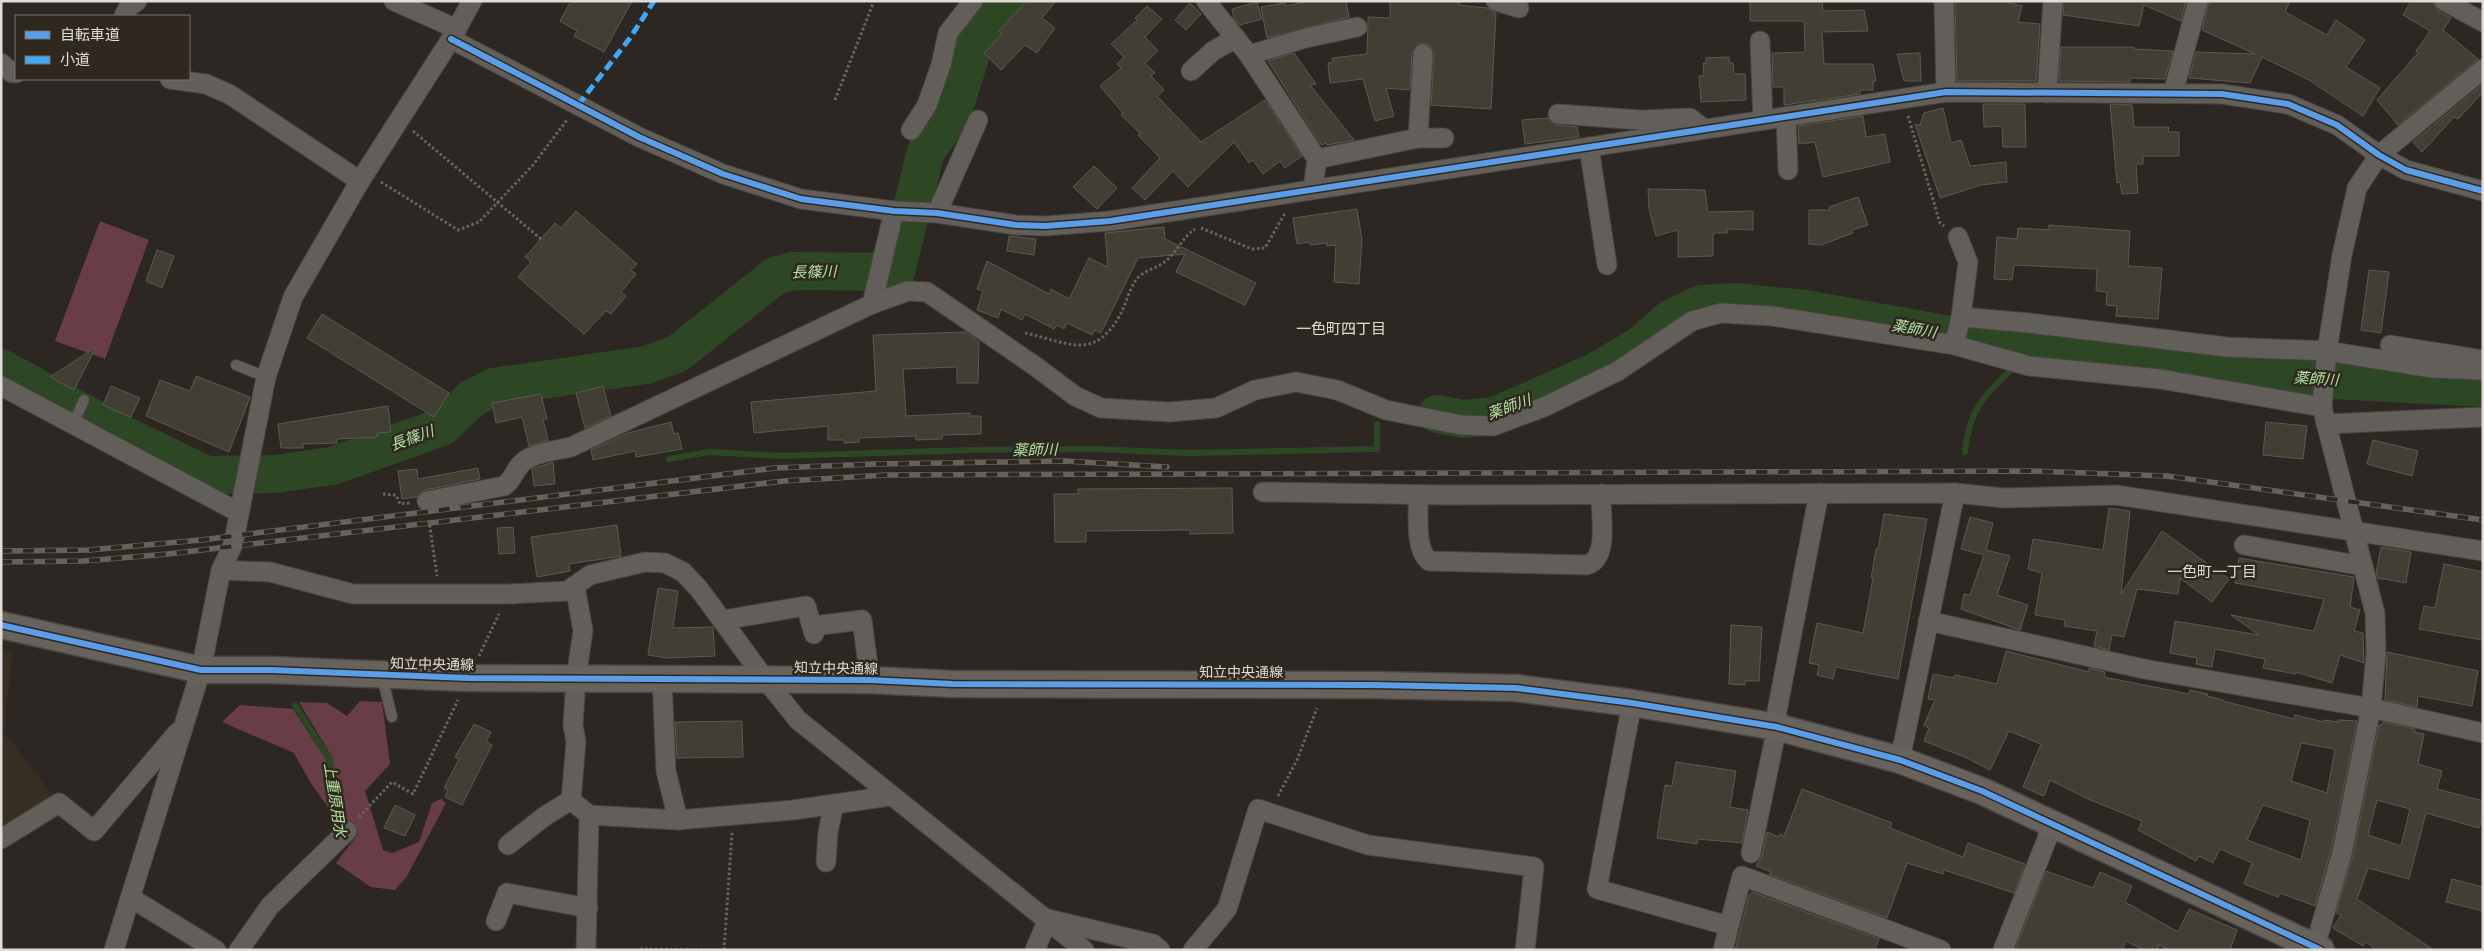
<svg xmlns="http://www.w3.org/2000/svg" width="2484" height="951" font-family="'Work Sans','Noto Sans JP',sans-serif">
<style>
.built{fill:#372d20}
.forest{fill:#693d46}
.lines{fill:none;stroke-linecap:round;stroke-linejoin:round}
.stream{stroke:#2d4724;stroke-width:6}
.river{stroke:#2d4724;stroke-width:38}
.building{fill:#413e33;stroke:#5b5955;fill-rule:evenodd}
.lane-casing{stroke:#494541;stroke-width:12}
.street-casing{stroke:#494541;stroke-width:21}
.secondary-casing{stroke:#494541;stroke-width:29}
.path{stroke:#676461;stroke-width:3;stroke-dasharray:2.5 2.5;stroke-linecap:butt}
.lane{stroke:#625e5a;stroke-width:10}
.street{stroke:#625e5a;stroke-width:19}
.secondary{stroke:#68625d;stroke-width:26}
.rail-casing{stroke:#65625e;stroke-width:5.5}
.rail{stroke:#2f281f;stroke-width:4;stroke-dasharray:11;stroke-linecap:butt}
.quiet{stroke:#3fa9f5;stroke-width:5;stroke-dasharray:10 5;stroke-linecap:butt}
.cycleway-casing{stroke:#2f281f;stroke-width:9}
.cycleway{stroke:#5a9eea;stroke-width:6}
.labels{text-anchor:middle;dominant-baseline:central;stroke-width:5;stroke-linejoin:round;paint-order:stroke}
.street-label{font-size:14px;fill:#e1dcd7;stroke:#2f281f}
.water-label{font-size:15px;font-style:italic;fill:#b0e2a2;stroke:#2f281f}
.neighbourhood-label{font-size:15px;fill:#e1dcd7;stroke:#2f281f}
</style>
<rect width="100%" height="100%" fill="#2c2722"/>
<polygon class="built" points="1,648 13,651 4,732 59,803 1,839"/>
<g class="forest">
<polygon points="100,221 149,240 105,359 55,341"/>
<polygon points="360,701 382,702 390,764 365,791 383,850 392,853 419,842 432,803 441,799 446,803 407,876 395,890 371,887 336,863 358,834 343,822 332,757 299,702 327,703 347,716"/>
<polygon points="240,705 293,709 327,761 338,821 310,782 294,753 222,722"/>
</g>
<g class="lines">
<g class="stream">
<polyline points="2026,354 2028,345"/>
<path d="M1965 452C1969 409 1984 396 2013 368"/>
<polyline points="669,459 709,452 782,456 971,450 1092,449 1190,453 1377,449 1377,424"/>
<polyline points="295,705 330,760 342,831"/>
</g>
<g class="river">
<polyline points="1,368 120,433 207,475 275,474 332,466 442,427 471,399 493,387 646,365 677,354 775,276 792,271 896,272 926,151 942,129 955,106 974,44 1006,1"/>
<polyline points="1437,414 1463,419 1495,416 1595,372 1639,346 1670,319 1701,304 1735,302 1805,309 1966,338 2277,377 2483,388"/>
</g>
</g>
<g class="building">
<polygon points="571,1 632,1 604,52 574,36 577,31 560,21"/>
<polygon points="1027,1 1056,1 1042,18 1055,28 1037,53 1025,45 1001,70 984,53 1002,34 999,31"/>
<polygon points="1310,1 1346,1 1349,17 1267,38 1261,7 1285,3 1286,6"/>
<polygon points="1390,1 1460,1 1459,5 1487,8 1496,13 1491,109 1431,105 1434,54 1430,45 1424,43 1418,44 1412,53 1410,90 1386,88 1394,116 1375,121 1363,79 1330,83 1328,63 1333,62 1332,58 1367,54 1368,17 1390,18"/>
<polygon points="1750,1 1822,1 1823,11 1864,10 1868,31 1822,32 1824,64 1873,64 1876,81 1873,81 1873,90 1860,90 1860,94 1784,105 1784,87 1773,87 1772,53 1805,52 1804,21 1750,21"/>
<polygon points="1955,1 2003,1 2022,6 2018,22 2040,24 2036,81 1957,81"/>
<polygon points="2064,1 2186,1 2181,21 2144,5 2139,26 2063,15"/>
<polygon points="2209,1 2290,1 2285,12 2327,35 2336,20 2365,40 2346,67 2380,88 2363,116 2309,80 2262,57 2250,83 2189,78 2196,52 2255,54 2202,30"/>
<polygon points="2411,1 2433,1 2438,11 2451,18 2443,30 2478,59 2398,125 2377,100 2418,53 2416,51 2430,31 2403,15"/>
<polygon points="1257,2 1262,19 1240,25 1234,19 1232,9"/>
<polygon points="1190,3 1201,14 1186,30 1175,20"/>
<polygon points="1147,6 1162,19 1145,37 1158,51 1145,63 1155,73 1151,76 1164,90 1157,96 1201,142 1265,100 1302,156 1285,168 1280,161 1263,174 1253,160 1249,163 1234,142 1188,187 1173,171 1145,200 1132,188 1160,158 1138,135 1140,133 1121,115 1123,113 1100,86 1121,68 1117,64 1124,57 1111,44 1137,20 1135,18"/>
<polygon points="2061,47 2134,47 2134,49 2173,51 2165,79 2130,78 2130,82 2059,81"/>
<polygon points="1294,53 1316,84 1310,85 1354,140 1327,145 1325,143 1322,145 1320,143 1268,61"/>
<polygon points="1920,53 1921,81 1904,81 1897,54"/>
<polygon points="1729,57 1729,63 1733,63 1734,74 1745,74 1746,100 1701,102 1699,76 1704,76 1703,63 1706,63 1706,58"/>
<polygon points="2483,84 2483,92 2458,119 2454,117 2422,152 2413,142"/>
<polygon points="1983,104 2025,104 2026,147 2003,147 2002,126 1984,127"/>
<polygon points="2110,104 2132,105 2134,127 2169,127 2168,132 2179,132 2179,156 2143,156 2143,164 2136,164 2138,193 2122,194 2120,182 2117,183"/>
<polygon points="1943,108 1951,143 1961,140 1970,166 2006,162 2007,182 1981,185 1940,198 1915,124 1920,125 1924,113"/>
<polygon points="1863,116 1866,137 1885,134 1890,162 1823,177 1815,142 1799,144 1798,126"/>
<polygon points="1548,118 1557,125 1577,127 1579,137 1525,144 1522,120"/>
<polygon points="1094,166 1117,188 1097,209 1073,187"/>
<polygon points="1648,189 1705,190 1708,212 1753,211 1753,230 1727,229 1727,233 1713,233 1713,256 1678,257 1678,230 1656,236 1649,209"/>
<polygon points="1858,197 1868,225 1852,230 1853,233 1821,245 1809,244 1809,210 1830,210 1829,207"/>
<polygon points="1357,209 1362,240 1359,284 1334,282 1336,245 1327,246 1327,243 1310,245 1310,242 1297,244 1293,218"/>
<polygon points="576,211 637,264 631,270 636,274 621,292 626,296 611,314 606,311 584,334 518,277 531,262 525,257 555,223 561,228"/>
<polygon points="2049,225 2130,231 2128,266 2162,268 2158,319 2116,316 2117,306 2106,305 2107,292 2096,291 2097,269 2014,265 2012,280 1994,279 1997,237 2017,239 2018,228 2049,230"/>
<polygon points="1164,227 1165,239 1256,283 1245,305 1176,272 1185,254 1138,258 1101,333 1095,330 1092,335 1067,323 1064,329 1057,325 1054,329 1025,314 1022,320 1001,309 998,318 977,310 983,291 977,289 987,261 1049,294 1051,289 1069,299 1089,258 1108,267 1105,233"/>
<polygon points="1009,236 1036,239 1034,255 1007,251"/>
<polygon points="157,250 174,256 162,288 146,281"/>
<polygon points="2369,270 2389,272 2381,333 2361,330"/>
<polygon points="322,314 449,393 434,417 307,338"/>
<polygon points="966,332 979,342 978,383 957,383 957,367 903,369 906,416 970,413 970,416 981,416 981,434 942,435 942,439 916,440 916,436 859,438 859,442 844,443 844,440 828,440 828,426 754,433 751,402 876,391 873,335"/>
<polygon points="96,347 74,390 50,377"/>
<polygon points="196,376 250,397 229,452 146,416 160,380 190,391"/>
<polygon points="111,386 140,398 131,417 103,405"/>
<polygon points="603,386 611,416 585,428 576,393"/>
<polygon points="541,394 547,419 543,419 548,440 529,446 522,417 496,423 492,403"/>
<polygon points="388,406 391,432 377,433 377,437 337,439 337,443 303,444 303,448 281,448 278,424"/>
<polygon points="671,422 674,434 678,433 682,449 636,457 635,451 593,460 591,450 628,433"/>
<polygon points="2266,422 2307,426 2303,459 2263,455"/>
<polygon points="2373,440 2418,451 2412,476 2367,464"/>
<polygon points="553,462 555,484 534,486 532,469"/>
<polygon points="478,468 480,479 425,490 417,497 402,499 398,471 417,469 418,479"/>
<polygon points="1232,488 1233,533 1190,534 1190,530 1086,531 1086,542 1055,542 1054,494 1078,494 1078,489"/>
<polygon points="2109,508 2130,511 2121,594 2162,531 2229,579 2212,602 2180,578 2178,594 2137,589 2124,637 2112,635 2109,650 2094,646 2097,631 2064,626 2065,620 2035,615 2042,573 2028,569 2033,539 2103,550"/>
<polygon points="1884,514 1927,519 1898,679 1836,667 1833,679 1817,675 1819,665 1809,663 1817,623 1863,633 1873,578 1871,578 1876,549 1878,549"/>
<polygon points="1970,517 1993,523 1986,550 2010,556 1997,595 2028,605 2020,630 1961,609 1964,594 1970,595 1984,555 1961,549"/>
<polygon points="617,525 621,556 569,564 570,571 537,577 531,537"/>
<polygon points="513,527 515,553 499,554 497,528"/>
<polygon points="2381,547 2411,552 2406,583 2378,578 2376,573"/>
<polygon points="2239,558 2354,577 2350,607 2360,610 2354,631 2363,633 2364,663 2340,655 2332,683 2296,672 2296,674 2263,668 2265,659 2215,649 2212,667 2196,664 2197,658 2170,653 2175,621 2259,635 2231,615 2314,631 2324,599 2235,583"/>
<polygon points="2444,564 2483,572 2483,640 2419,629 2424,606 2435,608"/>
<polygon points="658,588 678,591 673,628 713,627 715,656 667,658 648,655"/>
<polygon points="1731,625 1762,627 1759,681 1745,681 1745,685 1729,684"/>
<path d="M2006 651 2089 672V668L2105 672 2104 677 2189 694 2190 690 2208 694 2207 696 2223 700V701L2294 719 2295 715 2324 722V720L2338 722V720L2357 721 2331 850 2315 906 2280 893 2278 897 2244 884 2252 863 2220 849 2213 863 2199 856 2196 861 2138 830 2142 821 2088 799 2050 780 2044 796 2023 787 2041 744 2009 731 1990 770 1967 758 1924 741 1929 728 1924 725 1935 700 1928 699 1933 674 1954 678 1955 675 1997 684ZM2301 743 2335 749 2327 793 2291 781ZM2263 805 2310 820 2301 860 2247 840Z"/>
<polygon points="2387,652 2478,671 2472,706 2418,696 2417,707 2385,700"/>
<polygon points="742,721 743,757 677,758 675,722"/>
<path d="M2383 722 2415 729 2414 732 2424 734 2418 764 2442 771 2437 789 2483 801V817L2479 828 2426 813 2409 879 2368 868 2357 899 2434 950H2377L2366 942 2363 946 2333 928 2341 915 2336 913 2353 855 2379 725H2382ZM2377 800 2410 809 2401 846 2368 835Z"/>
<polygon points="474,724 491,732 486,742 492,745 462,805 445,797 448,790 444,788 459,759 455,757"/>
<polygon points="1676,762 1736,771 1730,807 1748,810 1742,843 1698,839 1697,844 1657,838 1665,785 1672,786"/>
<polygon points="1802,789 1892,823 1890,828 1963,857 1968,843 2025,864 2014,893 1944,870 1943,874 1907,863 1887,918 1769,874 1772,872 1756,866 1762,856 1767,832 1779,837 1780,834 1784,836"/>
<polygon points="395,805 415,815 405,836 384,828"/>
<polygon points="2046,871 2093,888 2100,872 2132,886 2125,902 2178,932 2189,909 2237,930 2230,950 2170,950 2159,945 2157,950 2144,950 2126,941 2122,950 2015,950"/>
<polygon points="2452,879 2483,887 2483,911 2446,902"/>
<polygon points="1752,892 1879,939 1875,950 1735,950 1749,895"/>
</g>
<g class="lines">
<defs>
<g id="lane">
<polyline points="236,365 266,377"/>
<polyline points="73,424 84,400"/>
<polyline points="382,676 392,717"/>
</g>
<g id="street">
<polyline points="394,1 457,29"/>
<polyline points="1206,1 1249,55 1317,159"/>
<polyline points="1496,1 1519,8"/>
<polyline points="1944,1 1946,92"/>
<polyline points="2444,1 2483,22"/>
<polyline points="124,16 128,8 137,1"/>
<polyline points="451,39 639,137 723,174 801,199 894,211 937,213 1016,225 1045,226 1110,221 1946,92 2222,94 2288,104 2337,125 2379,155 2406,170 2483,191"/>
<polyline points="1760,41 1763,120"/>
<polyline points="1249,55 1306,38 1357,27"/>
<polyline points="1,63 12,73 16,73"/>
<polyline points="1191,71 1213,51 1236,38"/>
<polyline points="170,79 206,84 229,94 360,181"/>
<polyline points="2047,93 2053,1"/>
<polyline points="2173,93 2198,1"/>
<polyline points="1558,114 1641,120 1690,118 1704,129"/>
<polyline points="1786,117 1788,170"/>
<polyline points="911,130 927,105 941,65 948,33 973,1"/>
<polyline points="1418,138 1423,54"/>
<polyline points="1589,147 1607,265"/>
<polyline points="1313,189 1317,159 1418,138 1444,138"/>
<polyline points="937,213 978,120"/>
<polyline points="1958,237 1968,262 1961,317 1954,345 2029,366 2160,379 2322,407"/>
<polyline points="872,304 894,211"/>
<polyline points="1961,317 2029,323 2227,347 2327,351 2432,368 2483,370"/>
<polyline points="2390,345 2483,360"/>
<polyline points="1,386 238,512"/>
<polyline points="2326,424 2483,417"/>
<polyline points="1263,492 1446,495 1955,493 2004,498 2116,495 2483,551"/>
<path d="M1418 495C1419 514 1414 548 1429 561L1587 565C1610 558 1600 514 1601 494"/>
<path d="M427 501 504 486C513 480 514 471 521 464 532 452 556 451 571 447L872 304 908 291 927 292 1035 366 1075 396 1101 408 1169 412 1216 408 1255 390 1296 382 1337 390 1386 410 1461 425 1493 426 1544 407 1618 371 1692 321 1721 313 1772 316 1954 345"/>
<polyline points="2244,545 2363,566"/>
<polyline points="221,570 270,572 353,594 509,594 567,591 590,575 645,562 665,563 683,572 699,589 765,679 798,720 1084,950"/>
<polyline points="575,586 583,631 576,678 573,725 576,742 571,800 589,815 678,820 793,810 890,796"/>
<polyline points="723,620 806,606 814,634"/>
<polyline points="1928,621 2144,669 2371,708 2483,733"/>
<polyline points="812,626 862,620 870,680"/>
<polyline points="662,679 666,771 678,820"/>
<polyline points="1632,703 1597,889 1729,926 1742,876 1941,950"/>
<polyline points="1900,760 1955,493"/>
<polyline points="1,839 59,803 94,831 177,733"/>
<polyline points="508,845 545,816 571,800"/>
<polyline points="1751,853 1777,727 1777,711 1819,493"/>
<polyline points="826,862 828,832 834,804"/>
<polyline points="131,898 216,950"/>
<polyline points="1052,920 1153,944 1160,950"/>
<polyline points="496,921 507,893 588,908"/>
<polyline points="114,950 201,670 221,570 232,547 235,535 266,377 293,297 360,181 451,39 472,1"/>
<polyline points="239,950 270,906 347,831"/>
<polyline points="586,950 589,815"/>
<polyline points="1035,950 1048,919"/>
<polyline points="1193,950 1227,909 1258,809 1368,845 1534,867 1525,950"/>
<polyline points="1723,950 1729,926"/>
<polyline points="2003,950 2047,839 2050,824"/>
<polyline points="2314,950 2342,853 2371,708 2376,654 2375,613 2322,407 2327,351 2342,255 2357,188 2379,155 2483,69"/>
</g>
<polyline id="secondary" points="1,625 201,670 271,670 468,678 870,680 953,684 1373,685 1516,688 1632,703 1777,727 1900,760 1982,791 2321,950"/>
</defs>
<use href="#lane" class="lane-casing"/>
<use href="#street" class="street-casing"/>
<use href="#secondary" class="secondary-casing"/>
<g class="path">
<polyline points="835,100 874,1"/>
<polyline points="1908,116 1940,223 1944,226"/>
<polyline points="413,131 541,239"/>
<polyline points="381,182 458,230 479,222 533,165 567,120"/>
<polyline points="1201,228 1252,249 1265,248 1285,213"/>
<path d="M1025 333C1067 342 1094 362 1120 315 1126 304 1129 290 1136 280 1143 270 1159 268 1167 260 1178 250 1183 237 1195 229"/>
<polyline points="383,494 396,495 400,504 410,503"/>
<polyline points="429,520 437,576"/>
<polyline points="479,656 499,614"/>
<polyline points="1278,796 1297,760 1317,708"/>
<polyline points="359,817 392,782 413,794 458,700"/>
<polyline points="640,949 717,950"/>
<polyline points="724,950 732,833"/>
</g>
<use href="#lane" class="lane"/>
<use href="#street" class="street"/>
<use href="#secondary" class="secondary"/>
<defs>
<g id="rail">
<polyline points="1,551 89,550 201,540 775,468 876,464 1065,461 1167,467"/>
<polyline points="1,562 84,561 168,554 784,481 887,475 2030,471 2167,476 2483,520"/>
</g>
</defs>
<use href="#rail" class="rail-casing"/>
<use href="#rail" class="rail"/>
<polyline class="quiet" points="578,105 630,38 654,1"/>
<defs>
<g id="cycleway">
<polyline points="451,39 639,137 723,174 801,199 894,211 937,213 1016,225 1045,226 1110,221 1946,92 2222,94 2288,104 2337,125 2379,155 2406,170 2483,191"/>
<polyline points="1,625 201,670 271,670 468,678 870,680 953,684 1373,685 1516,688 1632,703 1777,727 1900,760 1982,791 2321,950"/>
</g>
</defs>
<use href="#cycleway" class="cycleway-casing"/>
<use href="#cycleway" class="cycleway"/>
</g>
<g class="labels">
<g class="street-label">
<text transform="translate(432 664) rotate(1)">知立中央通線</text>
<text transform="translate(836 668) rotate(1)">知立中央通線</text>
<text x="1241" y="672">知立中央通線</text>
</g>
<g class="water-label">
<text transform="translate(814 272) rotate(-1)">長篠川</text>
<text transform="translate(1914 329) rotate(10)">薬師川</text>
<text transform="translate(2316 379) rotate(3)">薬師川</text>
<text transform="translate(1509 407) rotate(-20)">薬師川</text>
<text transform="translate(412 438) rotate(-20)">長篠川</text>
<text transform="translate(1035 450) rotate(-1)">薬師川</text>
<text transform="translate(335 800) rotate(81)">上重原用水</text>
</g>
<g class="neighbourhood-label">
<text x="1341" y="329">一色町四丁目</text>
<text x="2212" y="572">一色町一丁目</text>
</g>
</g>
<rect width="2484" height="951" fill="none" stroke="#e1dcd7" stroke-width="5"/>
<rect x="15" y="15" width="175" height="65" fill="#2f281f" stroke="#767069"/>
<rect x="25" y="31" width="25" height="8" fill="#5a9eea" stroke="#767069"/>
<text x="60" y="40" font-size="15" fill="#e1dcd7">自転車道</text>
<rect x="25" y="56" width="25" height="8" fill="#3fa9f5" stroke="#767069"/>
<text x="60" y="65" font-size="15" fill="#e1dcd7">小道</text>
</svg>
